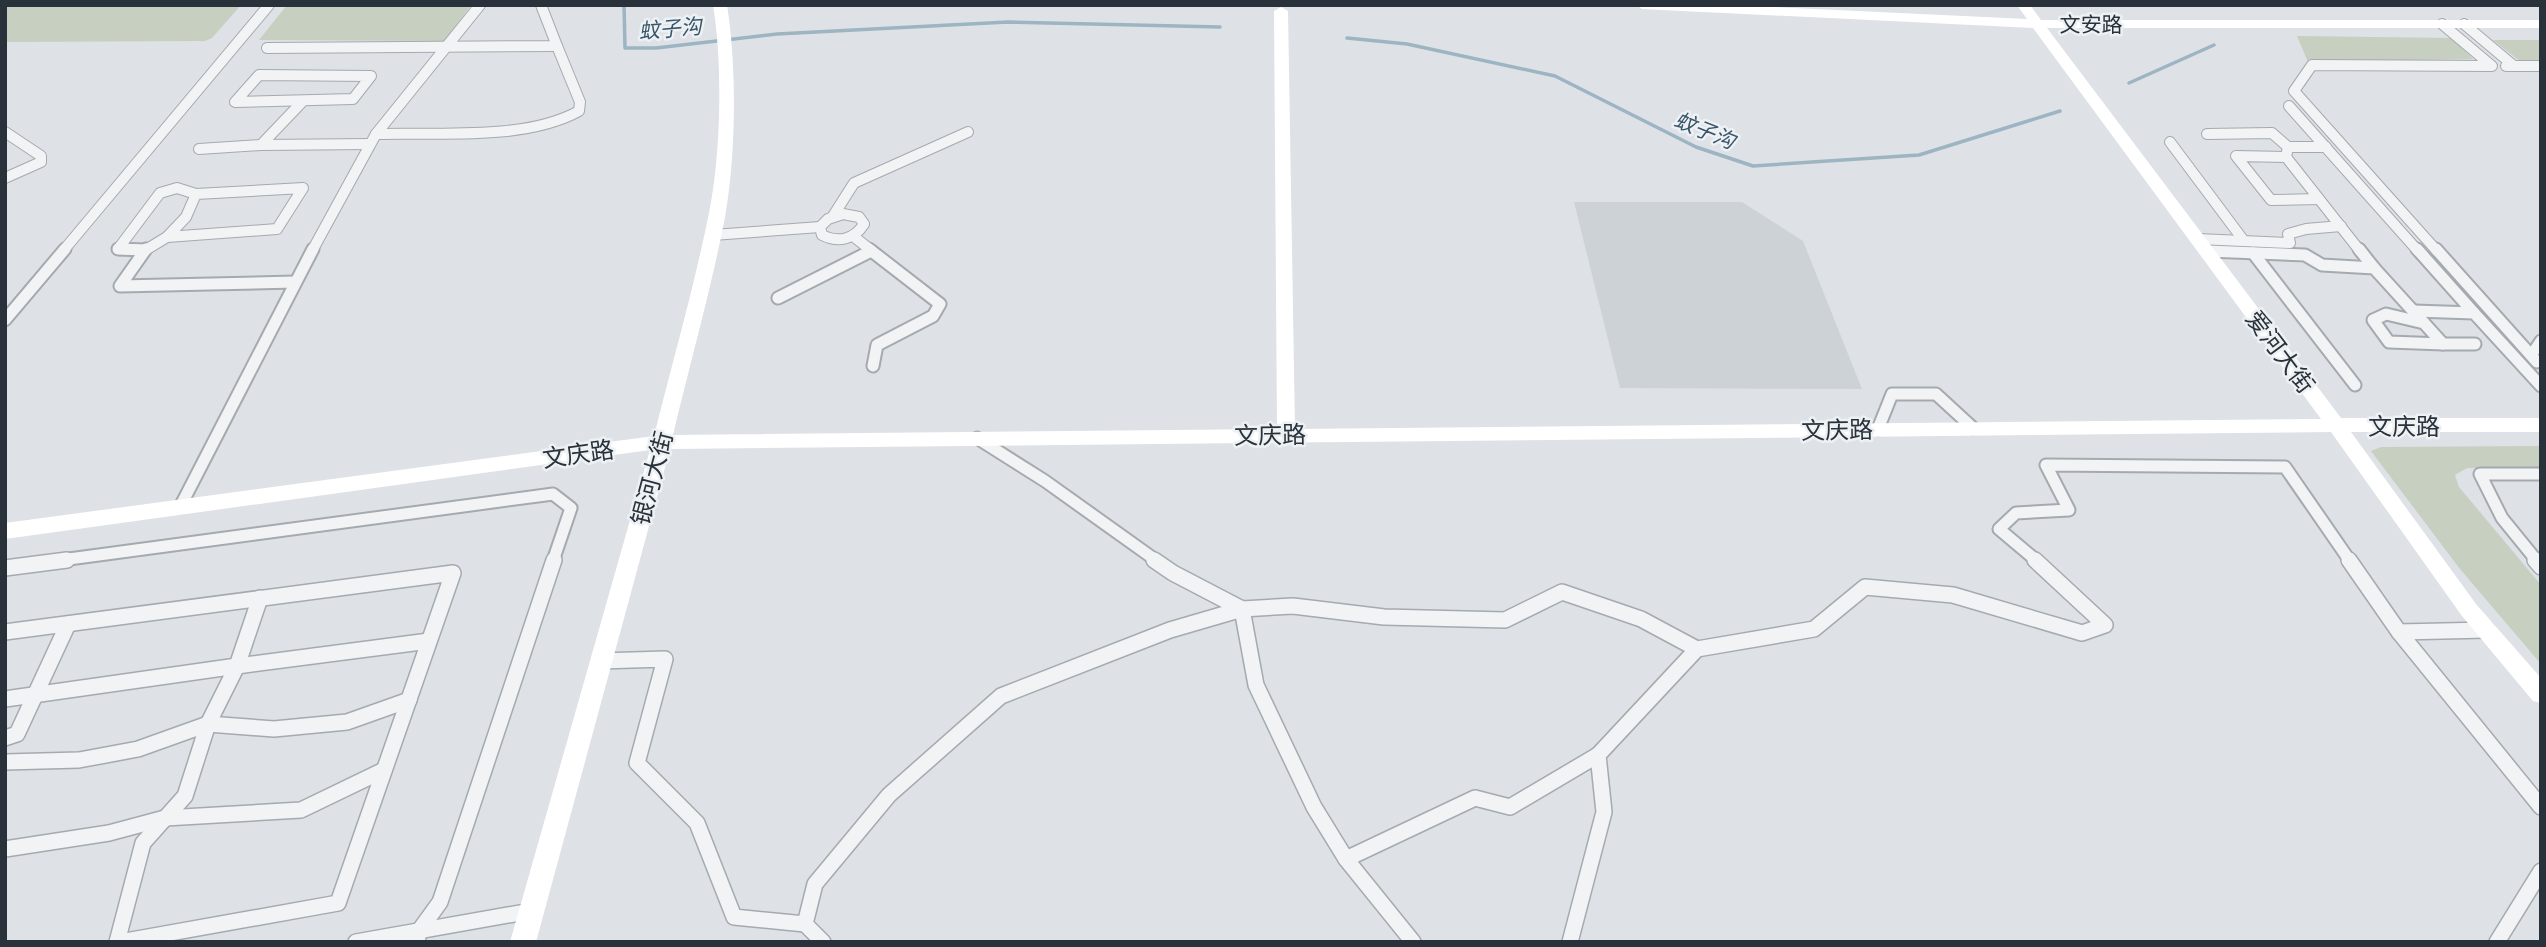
<svg xmlns="http://www.w3.org/2000/svg" width="2546" height="947" font-family="'Golos Text','Noto Sans SC',sans-serif">
<style>
.built{fill:#cdd2d7}
.green{fill:#c6cfc0}
.lines{fill:none;stroke-linecap:round;stroke-linejoin:round}
.stream{stroke:#9db4c2;stroke-width:3.5}
.street-far2-casing{stroke:#a4aaaf;stroke-width:12}
.street-far1-casing{stroke:#a4aaaf;stroke-width:15}
.street-casing{stroke:#a4aaaf;stroke-width:18}
.street-far2{stroke:#f1f3f5;stroke-width:10}
.street-far1{stroke:#f1f3f5;stroke-width:11}
.street{stroke:#f1f3f5;stroke-width:15}
.secondary{fill:#fff;fill-rule:evenodd}
.labels{text-anchor:middle;dominant-baseline:central;stroke-width:5;stroke-linejoin:round;paint-order:stroke}
.far-street-label{font-size:21px;fill:#29323b;stroke:#edf1f4}
.far-water-label{font-size:21px;font-style:italic;fill:#38556a;stroke:#edf1f4}
.street-label{font-size:24px;fill:#29323b;stroke:#edf1f4}
</style>
<rect width="100%" height="100%" fill="#dee2e6"/>
<polygon class="built" points="1574,202 1742,202 1803,241 1862,389 1620,388"/>
<g class="green">
<polygon points="5,5 241,5 212,38 205,41 5,42"/>
<polygon points="287,5 471,5 445,41 259,40"/>
<polygon points="2297,36 2452,38 2473,59 2308,62"/>
<polygon points="2493,40 2541,40 2541,62 2521,62"/>
<polygon points="2541,446 2541,468 2467,468 2455,475 2459,487 2541,585 2541,664 2460,569 2371,451 2381,447"/>
</g>
<g class="lines">
<g class="stream">
<polyline points="624,5 625,48 656,48 777,34 1008,22 1220,27"/>
<polyline points="1347,38 1407,44 1555,76 1696,147 1753,166 1919,155 2060,111"/>
<polyline points="2129,83 2214,45"/>
</g>
<defs>
<g id="street-far2">
<polyline points="2464,24 2514,66"/>
<polyline points="267,48 557,46 541,5"/>
<polyline points="2506,66 2541,66"/>
<polygon points="259,75 371,76 353,99 235,102"/>
<polyline points="302,102 261,145 370,144"/>
<polyline points="2289,106 2418,251"/>
<polyline points="5,132 41,156 41,162 5,178"/>
<path d="M376 134C438 132 525 141 579 111L580 102 557 46"/>
<polyline points="2207,134 2272,133 2288,147"/>
<polyline points="2170,142 2244,241"/>
<polyline points="2326,147 2288,147 2286,157 2360,251"/>
<polyline points="199,149 261,145"/>
<polyline points="2286,157 2236,156 2271,200 2319,199"/>
<polygon points="303,188 277,229 167,237 186,217 196,194"/>
<path d="M843 214 859 217 864 224C854 240 838 243 822 235L820 227 828 219Z"/>
<polyline points="833,216 854,183 968,132"/>
<polyline points="713,235 820,227"/>
<polyline points="853,236 872,251"/>
<polyline points="2198,239 2290,243 2288,234 2306,229 2341,226"/>
<polyline points="145,250 118,249 160,193 177,188 196,194"/>
<polyline points="63,251 269,5"/>
<polyline points="144,251 167,237"/>
<polyline points="312,251 376,134 480,5"/>
<polyline points="2437,251 2294,91 2312,65 2492,66 2442,24"/>
</g>
<g id="street-far1">
<polyline points="118,249 145,250"/>
<polyline points="146,249 120,286 295,282"/>
<polyline points="869,249 940,304 933,316 877,345 873,366"/>
<polyline points="2359,249 2374,268"/>
<polyline points="2417,249 2474,313"/>
<polyline points="2436,249 2537,362"/>
<polyline points="2208,251 2305,255 2322,265 2374,268 2424,323"/>
<polyline points="2253,253 2355,385"/>
<polyline points="778,298 871,251"/>
<polyline points="2414,311 2474,313 2541,386"/>
<polygon points="2386,314 2424,323 2443,344 2389,342 2373,320"/>
<polyline points="5,320 65,249"/>
<polyline points="2443,344 2475,344"/>
<polyline points="2535,350 2541,341"/>
<polyline points="1878,429 1892,394 1936,394 1973,428"/>
<polyline points="977,438 1045,481 1157,561"/>
<polyline points="180,507 313,249"/>
<polyline points="54,561 553,494 571,508 553,561"/>
<polyline points="2037,561 1999,529 2016,513 2069,510 2046,465 2285,467 2350,561"/>
<polyline points="2537,561 2502,518 2480,474 2541,474"/>
</g>
<g id="street">
<polyline points="2349,560 2399,632 2487,630"/>
<polyline points="2535,560 2541,567"/>
<polyline points="5,568 67,560"/>
<polyline points="5,632 453,573 338,903 120,942"/>
<polyline points="2399,632 2541,807"/>
<polyline points="600,661 665,659 637,763 697,823 734,917 805,924"/>
<polyline points="5,699 237,666 260,598"/>
<polyline points="5,738 17,734 68,624"/>
<polyline points="5,762 79,760 138,749 208,724 274,729 347,722 409,700"/>
<polyline points="5,849 109,833 165,818 301,810 384,770"/>
<polyline points="1346,859 1314,807 1256,685 1242,609 1293,606 1384,617 1505,620 1562,592 1641,619 1697,649"/>
<polyline points="117,942 143,843 185,796 208,724 237,666 429,641"/>
<polyline points="356,942 531,911"/>
<polyline points="417,942 419,931 440,902 554,560"/>
<polyline points="823,942 805,924 815,884 889,795 1001,696 1170,630 1242,609 1173,573 1154,560"/>
<polyline points="1413,942 1346,859 1475,798 1510,807 1598,755"/>
<polyline points="1570,942 1604,812 1598,755 1697,649 1814,629 1865,587 1953,595 2082,633 2105,625 2035,560"/>
<polyline points="2497,942 2541,871"/>
</g>
</defs>
<use href="#street-far2" class="street-far2-casing"/>
<use href="#street-far1" class="street-far1-casing"/>
<use href="#street" class="street-casing"/>
<use href="#street-far2" class="street-far2"/>
<use href="#street-far1" class="street-far1"/>
<use href="#street" class="street"/>
<path class="secondary" d="M713 5H727C737 68 736 155 725 217 711 290 690 363 673 435L1277 429 1274 11 1281 7 1288 11 1295 429 2321 419 2033 28 1642 9 1636 5H1730L2027 19 2017 5H2030L2041 20H2541V28H2047L2341 418H2541V432H2351L2476 604 2541 678V703L2533 701 2462 616 2331 432 670 449 536 942H510L650 450 5 539V523L654 436C672 364 693 291 708 218 721 159 723 65 713 5Z"/>
</g>
<g class="labels">
<g class="far-street-label">
<text x="2091" y="24">文安路</text>
</g>
<g class="far-water-label">
<text transform="translate(670 28) rotate(-5)">蚊子沟</text>
<text transform="translate(1705 130) rotate(22)">蚊子沟</text>
</g>
<g class="street-label">
<text transform="translate(2281 351) rotate(53)">爱河大街</text>
<text x="2404" y="425">文庆路</text>
<text transform="translate(1837 429) rotate(-1)">文庆路</text>
<text transform="translate(1270 434) rotate(-1)">文庆路</text>
<text transform="translate(578 453) rotate(-8)">文庆路</text>
<text transform="translate(651 478) rotate(-75)">银河大街</text>
</g>
</g>
<rect width="2546" height="947" fill="none" stroke="#29323b" stroke-width="14"/>
</svg>
